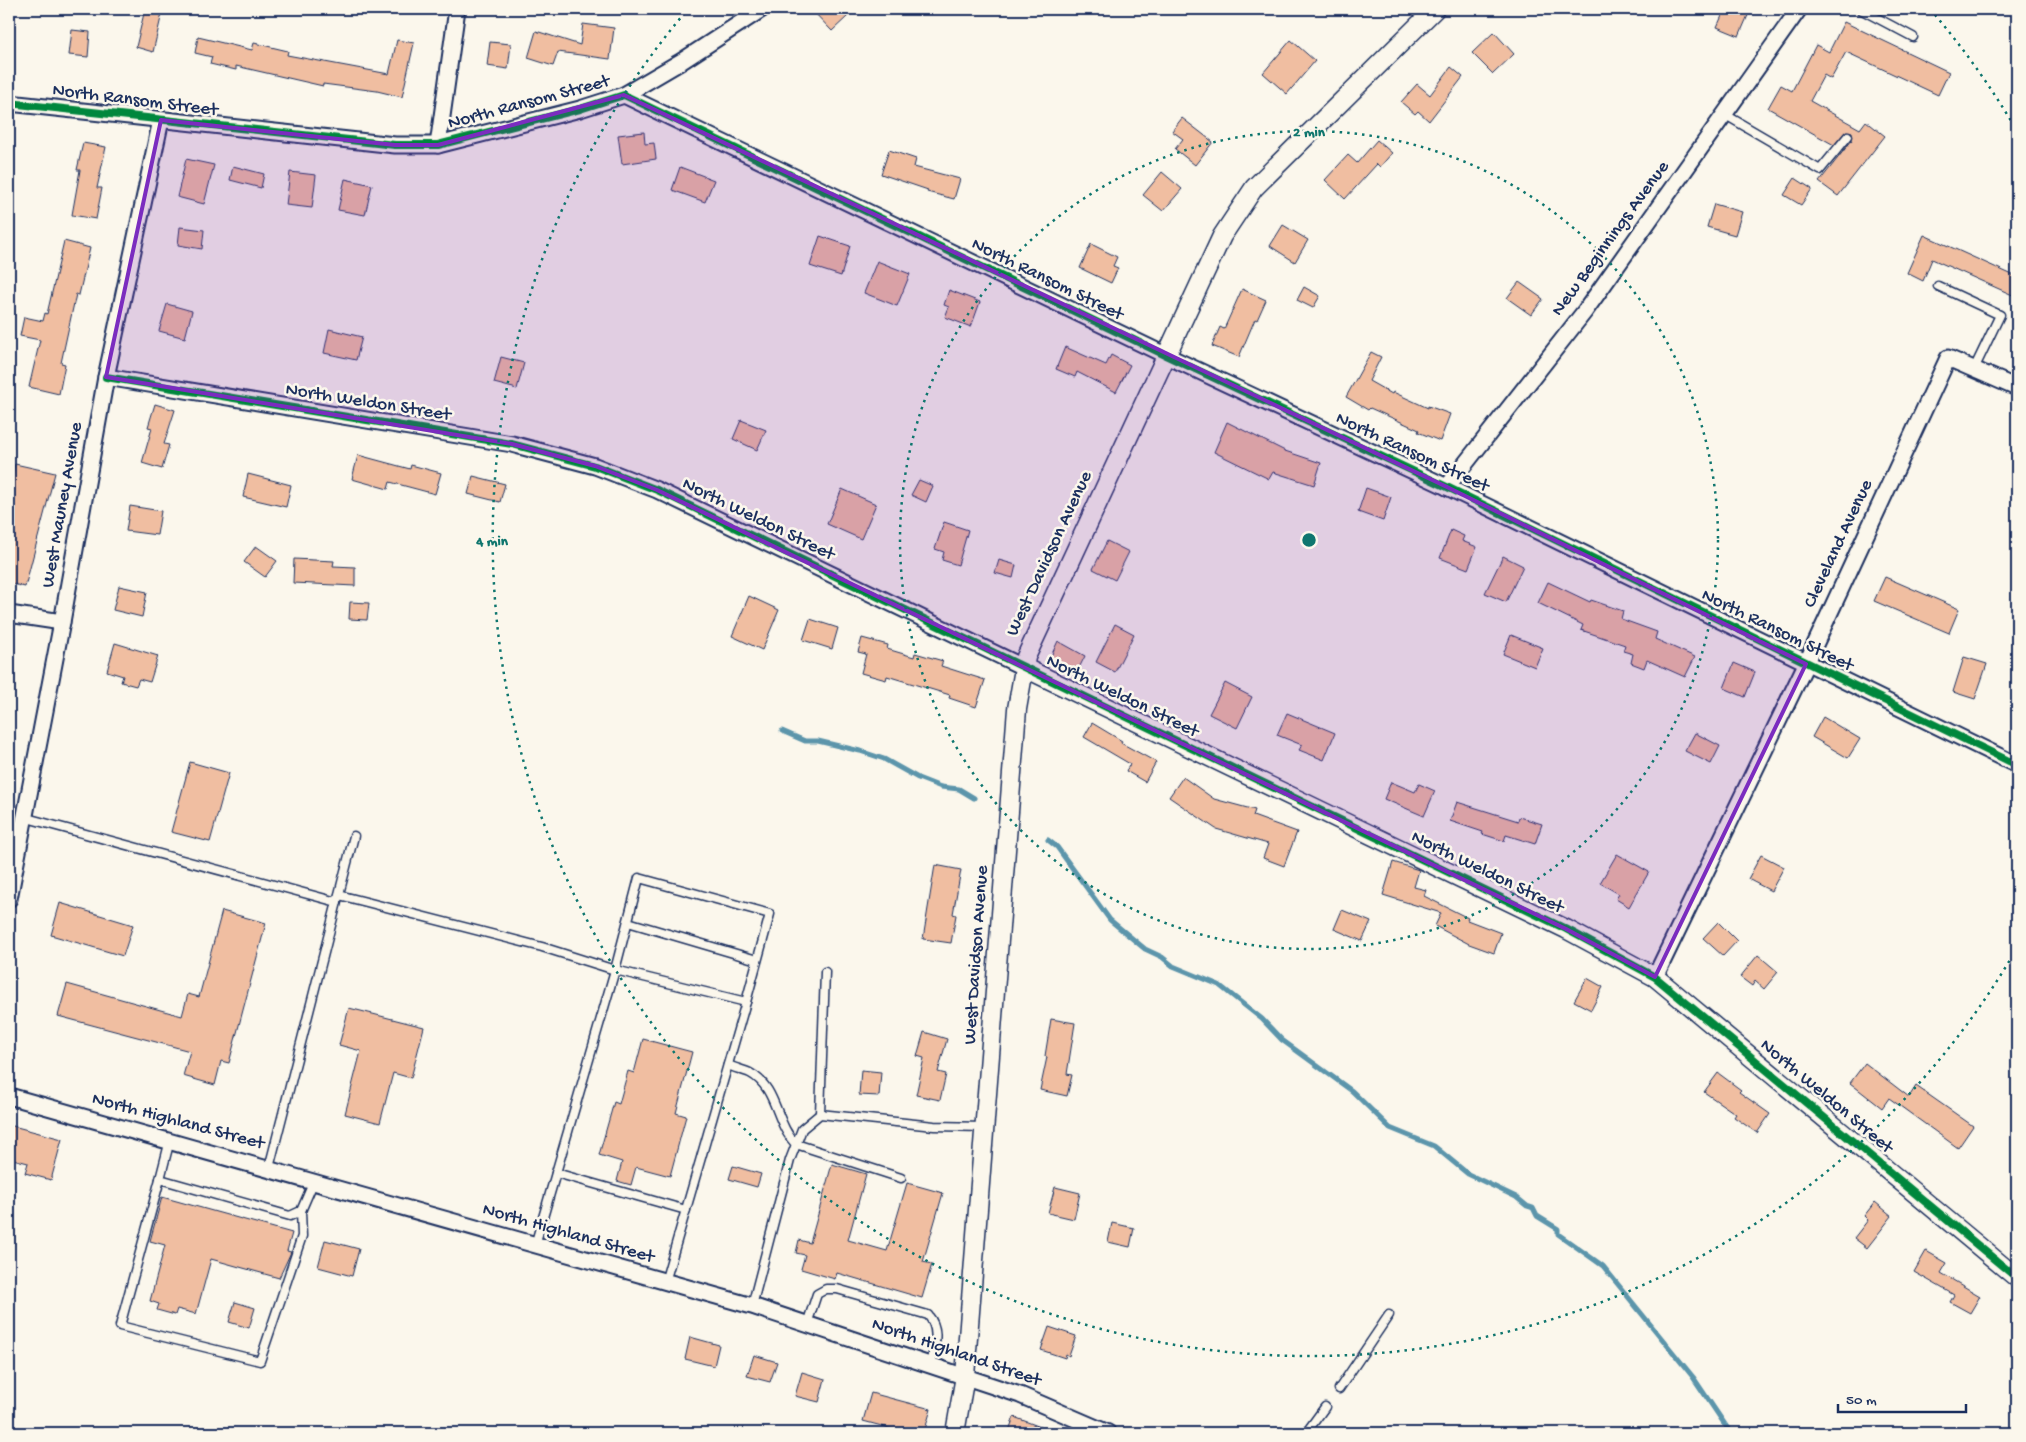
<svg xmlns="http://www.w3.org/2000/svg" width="2026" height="1442" font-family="'Gochi Hand',sans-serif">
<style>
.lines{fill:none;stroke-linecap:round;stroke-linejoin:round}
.stream{stroke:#5c95ab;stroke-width:5}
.building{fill:#f0bea1;stroke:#1b2f5e}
.service-casing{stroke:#1b2f5e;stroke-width:11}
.minor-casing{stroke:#1b2f5e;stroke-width:19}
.tertiary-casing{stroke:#1b2f5e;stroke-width:21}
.service{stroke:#fbf7ec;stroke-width:8}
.minor{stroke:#fbf7ec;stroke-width:15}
.tertiary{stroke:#fbf7ec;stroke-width:18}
.cycleway-casing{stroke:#fbf7ec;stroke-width:11}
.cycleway{stroke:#00873e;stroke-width:8}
.marked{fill:#7b2cbf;fill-opacity:0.2;stroke:#7b2cbf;stroke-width:4;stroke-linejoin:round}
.ring{fill:none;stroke:#0f766e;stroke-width:2.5;stroke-dasharray:2.5 5}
.labels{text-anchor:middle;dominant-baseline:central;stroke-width:5;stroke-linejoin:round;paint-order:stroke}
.street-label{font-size:19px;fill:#1b2f5e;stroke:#fbf7ec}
.centre{fill:#0f766e;stroke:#fbf7ec;stroke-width:2.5}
.ring-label{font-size:15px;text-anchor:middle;font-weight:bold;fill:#0f766e;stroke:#fbf7ec;stroke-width:5;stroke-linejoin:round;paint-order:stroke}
</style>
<rect width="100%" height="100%" fill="#fbf7ec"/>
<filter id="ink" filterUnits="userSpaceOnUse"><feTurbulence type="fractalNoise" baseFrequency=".02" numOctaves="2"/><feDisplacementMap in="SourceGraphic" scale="10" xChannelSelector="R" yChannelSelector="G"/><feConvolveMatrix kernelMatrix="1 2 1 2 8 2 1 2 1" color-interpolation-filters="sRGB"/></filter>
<g filter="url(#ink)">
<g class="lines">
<g class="stream">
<polyline points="782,731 805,741 818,741 860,751 884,759 918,778 941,787 959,789 974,798"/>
<polyline points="1048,840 1057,847 1110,920 1145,949 1162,957 1173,966 1219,985 1262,1019 1282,1040 1352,1091 1390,1128 1434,1146 1468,1174 1516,1197 1527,1206 1533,1208 1537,1216 1558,1229 1558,1234 1603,1266 1693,1377 1730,1432 1736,1433"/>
</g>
</g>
<g class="building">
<polygon points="145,9 163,9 153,52 136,47"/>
<polygon points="811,9 842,9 848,16 832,31"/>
<polygon points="1725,9 1739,9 1749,13 1739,36 1717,27"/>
<polygon points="1844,22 1949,72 1938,95 1846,52 1831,79 1824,75 1810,101 1860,129 1866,121 1885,136 1838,196 1819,182 1852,140 1852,132 1846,131 1834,145 1768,108 1781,85 1792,91 1816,45 1829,52"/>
<polygon points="583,24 614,28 610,59 558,52 553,66 528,58 536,31 580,45"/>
<polygon points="72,30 90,32 88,57 69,55"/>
<polygon points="1494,32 1514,54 1493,74 1472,53"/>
<polygon points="198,37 252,50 254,43 288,51 287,55 389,74 397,40 414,43 402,97 377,91 323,84 323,86 236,66 236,70 210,64 212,57 195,53"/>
<polygon points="1291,40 1315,61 1287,94 1263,73"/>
<polygon points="490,42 511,44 508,69 487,66"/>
<polygon points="1451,67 1463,77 1429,121 1418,111 1415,114 1401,102 1417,84 1430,95"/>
<polygon points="1182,118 1213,142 1195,165 1175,149 1183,139 1172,131"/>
<polygon points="644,132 645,144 654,143 656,159 622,164 618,135"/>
<polygon points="1377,140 1392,153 1380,167 1377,164 1345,199 1325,180 1348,155 1357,163"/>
<polygon points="83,143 106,147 97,188 102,188 96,219 72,215 80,170 77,170"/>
<polygon points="889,150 916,159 914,167 960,179 954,199 927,192 928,190 881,174"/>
<polygon points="186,159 214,165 204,204 177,197"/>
<polygon points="233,166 264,174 261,188 230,180"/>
<polygon points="680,167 714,180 705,202 672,190"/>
<polygon points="290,172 316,175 312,208 286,205"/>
<polygon points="1162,172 1182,189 1163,211 1143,195"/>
<polygon points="1795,178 1812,189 1801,205 1784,195"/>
<polygon points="345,179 372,185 365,215 338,210"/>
<polygon points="1714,204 1742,212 1735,235 1707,227"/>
<polygon points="1283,225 1308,240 1295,262 1270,246"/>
<polygon points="180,227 204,230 202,249 178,245"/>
<polygon points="1924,235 2017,277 2017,297 1932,259 1923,281 1907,273"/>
<polygon points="820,236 850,246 841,276 810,266"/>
<polygon points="64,241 90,248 79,295 76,294 61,363 65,364 59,394 29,387 40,340 20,336 24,317 43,321 45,313 47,314"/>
<polygon points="1091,244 1117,257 1113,266 1118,268 1111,283 1080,268"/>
<polygon points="877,261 910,274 897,306 864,293"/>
<polygon points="1519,282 1543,299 1531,315 1507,298"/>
<polygon points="1304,287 1320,296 1313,308 1297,300"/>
<polygon points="1242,289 1266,300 1257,320 1255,319 1239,357 1212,346 1220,327 1224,329"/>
<polygon points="949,290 980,302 971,327 945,317 949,307 944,305"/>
<polygon points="167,304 192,311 185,338 159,331"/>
<polygon points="329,329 362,337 356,360 324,353"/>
<polygon points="1065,347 1106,365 1111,355 1130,365 1116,392 1077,372 1075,377 1056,369"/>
<polygon points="1371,352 1381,357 1369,381 1392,394 1393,392 1428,408 1428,406 1450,414 1440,441 1418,432 1419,430 1370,408 1368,410 1346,397"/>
<polygon points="501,357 524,363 517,389 494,383"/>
<polygon points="155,404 175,410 164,444 169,445 162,469 142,463 152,428 148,427"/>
<polygon points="741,420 766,430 757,450 733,439"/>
<polygon points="1227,422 1285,451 1321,463 1314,485 1273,472 1269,479 1214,452"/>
<polygon points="358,455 410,469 411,465 441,473 435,494 390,482 388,489 352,479"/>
<polygon points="15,464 55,473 25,587 9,583 9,492"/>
<polygon points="248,474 291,485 286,507 243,497"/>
<polygon points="473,476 505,484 500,502 468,494"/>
<polygon points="919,480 933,486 926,502 911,495"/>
<polygon points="1366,488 1391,497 1383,521 1358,512"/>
<polygon points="842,489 876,504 861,539 827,524"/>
<polygon points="130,506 161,511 157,535 126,531"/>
<polygon points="944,522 968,530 958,565 942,560 944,552 935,549"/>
<polygon points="1451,530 1464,536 1462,541 1477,547 1468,569 1440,558"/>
<polygon points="1107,541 1129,552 1115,580 1093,569"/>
<polygon points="256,546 277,561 265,577 244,562"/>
<polygon points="1503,556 1523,566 1506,602 1485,593"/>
<polygon points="294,559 334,561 333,566 355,567 355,586 293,583"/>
<polygon points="999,560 1016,565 1013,578 995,573"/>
<polygon points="1885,577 1959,609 1949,633 1874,601"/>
<polygon points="1548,582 1590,602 1591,600 1623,611 1621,619 1657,632 1655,639 1695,657 1685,677 1647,660 1644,668 1631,663 1633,654 1623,651 1625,645 1581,630 1583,625 1538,603"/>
<polygon points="119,586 147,592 142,617 113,610"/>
<polygon points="749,596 779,610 762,650 732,636"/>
<polygon points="350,602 369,603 367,620 349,619"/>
<polygon points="810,619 838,628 832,649 803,640"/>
<polygon points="1115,624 1134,634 1115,672 1096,662"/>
<polygon points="1511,635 1543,648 1535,667 1503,654"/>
<polygon points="862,638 888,645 887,649 914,657 915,653 943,661 941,666 985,680 976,707 949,698 950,695 887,676 886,680 861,673 866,654 858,652"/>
<polygon points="1058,641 1085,656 1077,672 1050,658"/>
<polygon points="115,643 158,656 150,682 139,679 136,686 121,682 123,676 107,671"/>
<polygon points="1964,657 1987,664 1975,699 1953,692"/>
<polygon points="1734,663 1755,672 1745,697 1724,688"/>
<polygon points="1225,683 1252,697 1237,728 1209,714"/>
<polygon points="1287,713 1335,733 1324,760 1299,750 1302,745 1277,735"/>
<polygon points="1823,717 1860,739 1848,758 1812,737"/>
<polygon points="1092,723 1122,741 1121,743 1156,762 1145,782 1126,771 1130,764 1084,737"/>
<polygon points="1695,733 1720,746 1711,764 1685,751"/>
<polygon points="190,762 229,773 210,842 171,832"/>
<polygon points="1183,777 1214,799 1255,810 1253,816 1297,832 1284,866 1263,858 1268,844 1216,829 1169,797"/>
<polygon points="1391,782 1415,792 1419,784 1435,791 1424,816 1384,799"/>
<polygon points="1457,802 1518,821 1519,817 1542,824 1535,844 1506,835 1504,841 1482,834 1483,832 1450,821"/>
<polygon points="1617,854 1649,872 1629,907 1616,899 1619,894 1600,883"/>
<polygon points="1761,855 1784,867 1771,891 1748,879"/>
<polygon points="1393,862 1419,870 1414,887 1426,890 1424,896 1468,918 1467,920 1501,933 1494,953 1469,944 1435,926 1441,913 1383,895"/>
<polygon points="935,865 961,870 953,914 956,915 951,943 923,939"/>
<polygon points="60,903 133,925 123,956 51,935"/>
<polygon points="1342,910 1371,922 1362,941 1334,929"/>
<polygon points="222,911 266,923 229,1063 221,1061 215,1085 183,1076 190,1051 58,1016 67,984 182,1016 188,994 199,997"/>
<polygon points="1718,922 1737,941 1723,956 1703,938"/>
<polygon points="1758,955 1778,972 1764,989 1755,981 1752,986 1740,977"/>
<polygon points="1587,978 1603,987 1591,1010 1574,1001"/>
<polygon points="349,1008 424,1027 411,1078 393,1073 380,1123 345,1114 361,1051 339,1045"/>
<polygon points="1051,1019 1075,1023 1067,1074 1072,1075 1067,1096 1040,1090 1047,1057 1045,1056"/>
<polygon points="924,1032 947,1039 938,1072 946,1074 940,1100 916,1095 924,1058 917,1056"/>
<polygon points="643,1039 692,1052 676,1113 686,1116 670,1176 636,1167 631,1185 617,1181 622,1162 599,1155 614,1102 619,1104 628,1071 634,1073"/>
<polygon points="1865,1063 1909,1097 1916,1086 1973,1126 1958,1148 1889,1098 1882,1108 1850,1083"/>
<polygon points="861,1070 881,1072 879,1096 859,1095"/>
<polygon points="1718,1073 1741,1090 1739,1092 1770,1114 1757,1133 1734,1117 1736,1114 1704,1092"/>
<polygon points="9,1125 62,1139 51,1180 25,1173 28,1163 9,1158"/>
<polygon points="832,1164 866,1174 848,1240 887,1251 907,1183 943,1193 923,1262 932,1264 922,1298 837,1273 835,1279 801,1269 805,1255 796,1253 799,1240 810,1243"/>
<polygon points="733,1166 761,1174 757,1187 729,1179"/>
<polygon points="1055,1187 1080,1193 1074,1219 1048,1213"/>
<polygon points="162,1197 292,1233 287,1251 291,1252 279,1278 211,1259 196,1314 177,1309 175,1315 157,1310 159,1304 150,1301 165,1245 150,1241"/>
<polygon points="1875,1202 1892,1216 1867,1248 1854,1238 1868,1220 1864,1216"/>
<polygon points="1112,1223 1134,1228 1130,1247 1108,1242"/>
<polygon points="325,1240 359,1249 352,1276 318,1267"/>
<polygon points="1926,1251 1947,1263 1941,1273 1980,1296 1970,1313 1950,1302 1954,1295 1914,1272"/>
<polygon points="235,1302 255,1308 249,1328 229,1322"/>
<polygon points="1049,1327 1076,1336 1069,1356 1066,1354 1065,1358 1041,1350"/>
<polygon points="690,1337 719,1345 714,1366 685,1359"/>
<polygon points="754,1355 777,1362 770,1382 747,1376"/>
<polygon points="802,1372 825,1379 819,1402 795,1396"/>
<polygon points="871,1393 931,1409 924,1433 908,1433 863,1421"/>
<polygon points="1014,1417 1054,1432 1054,1433 1008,1433"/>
</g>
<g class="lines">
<defs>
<g id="service">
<polyline points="1860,9 1913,37"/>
<polyline points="1724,114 1820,170 1848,136"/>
<polyline points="1938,286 2000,315 1974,369"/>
<polyline points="23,817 337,902 269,1168"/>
<polyline points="339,895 542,947 615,970 639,878 770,914 746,1002"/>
<polyline points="338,898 354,836"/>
<polyline points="628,922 757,960"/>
<path d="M728 1065C735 1068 743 1070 750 1073 778 1088 775 1124 796 1144L901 1178"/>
<polyline points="820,1114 825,972"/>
<polyline points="170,1140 160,1179 290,1216 301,1211 314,1181"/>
<polyline points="556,1173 686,1210"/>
<polyline points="160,1179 120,1326 260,1361 302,1236 301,1211"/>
<polyline points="535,1245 615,970 746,1002 665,1282"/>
<polyline points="752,1306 790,1160 802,1129 820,1114 934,1126 985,1127"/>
<path d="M807 1324 817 1294 826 1289H837L928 1315C941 1330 934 1347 931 1364"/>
<polyline points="1339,1389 1389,1315"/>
<polyline points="1306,1433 1325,1407"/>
</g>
<g id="minor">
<polyline points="624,95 682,61 762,9"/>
<polyline points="9,103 395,145 438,145 580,109 624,95 1165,355 1447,487 2017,765"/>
<polyline points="438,145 457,9"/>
<polyline points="106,377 512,444 595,466 657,490 1023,667"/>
<polyline points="1447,487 1585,311 1799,9"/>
<polyline points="9,614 62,622"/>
<polyline points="9,899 62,622 106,377 161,120"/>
<polyline points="1655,977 1806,664 1948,358 2017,388"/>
<polyline points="9,1096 752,1306 1020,1395 1108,1433"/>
</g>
<g id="tertiary">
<polyline points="1023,667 1566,929 1655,977 2017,1278"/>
<polyline points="955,1433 965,1376 1017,709 1026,657 1222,236 1254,188 1435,9"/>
</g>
</defs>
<use href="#service" class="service-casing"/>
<use href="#minor" class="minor-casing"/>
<use href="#tertiary" class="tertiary-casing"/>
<use href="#service" class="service"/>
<use href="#minor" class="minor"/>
<use href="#tertiary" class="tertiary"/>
<defs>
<g id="cycleway">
<polyline points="9,103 395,145 438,145 580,109 624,95 1165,355 1447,487 2017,765"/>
<polyline points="106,377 512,444 595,466 657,490 1566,929 1655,977 2017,1278"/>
</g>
</defs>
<use href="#cycleway" class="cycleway-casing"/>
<use href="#cycleway" class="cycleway"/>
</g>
</g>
<path class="marked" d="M624 95 1447 487 1806 664 1655 977 1566 929 657 490 595 466 512 444 106 377 161 120 395 145H438Z"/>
<g class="ring">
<circle cx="1309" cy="540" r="409"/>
<path d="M2017 948A817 817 0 1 1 688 9M1930 9A817 817 0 0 1 2017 131"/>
</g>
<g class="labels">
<g class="street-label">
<text transform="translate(135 101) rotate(7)">North Ransom Street</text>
<text transform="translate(529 103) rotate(-15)">North Ransom Street</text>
<text transform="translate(1611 239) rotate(-54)">New Beginnings Avenue</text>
<text transform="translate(1047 280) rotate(26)">North Ransom Street</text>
<text transform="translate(368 403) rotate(9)">North Weldon Street</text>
<text transform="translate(1412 453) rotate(25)">North Ransom Street</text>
<text transform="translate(63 505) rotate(-80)">West Mauney Avenue</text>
<text transform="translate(758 520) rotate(26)">North Weldon Street</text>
<text transform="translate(1839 544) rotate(-65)">Cleveland Avenue</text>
<text transform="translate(1050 554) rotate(-65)">West Davidson Avenue</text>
<text transform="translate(1777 631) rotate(26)">North Ransom Street</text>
<text transform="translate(1122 697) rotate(26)">North Weldon Street</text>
<text transform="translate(1487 873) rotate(26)">North Weldon Street</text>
<text transform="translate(977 955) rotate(-86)">West Davidson Avenue</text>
<text transform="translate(1826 1097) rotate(40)">North Weldon Street</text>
<text transform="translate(178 1122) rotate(15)">North Highland Street</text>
<text transform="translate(568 1234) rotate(16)">North Highland Street</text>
<text transform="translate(956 1353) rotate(19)">North Highland Street</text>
</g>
</g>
<circle cx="1309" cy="540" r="8" class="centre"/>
<g class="ring-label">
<text x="1309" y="136">2 min</text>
<text x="492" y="545">4 min</text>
</g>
<rect width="2026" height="1442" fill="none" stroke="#fbf7ec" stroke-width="30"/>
<rect x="15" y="15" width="1996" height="1412" fill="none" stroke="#1b2f5e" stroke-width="2" filter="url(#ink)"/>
<path d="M1838 1404v8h128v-8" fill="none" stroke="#1b2f5e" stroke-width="2.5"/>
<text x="1846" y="1404" font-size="15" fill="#1b2f5e" stroke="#fbf7ec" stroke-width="4" paint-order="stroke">50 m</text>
</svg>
